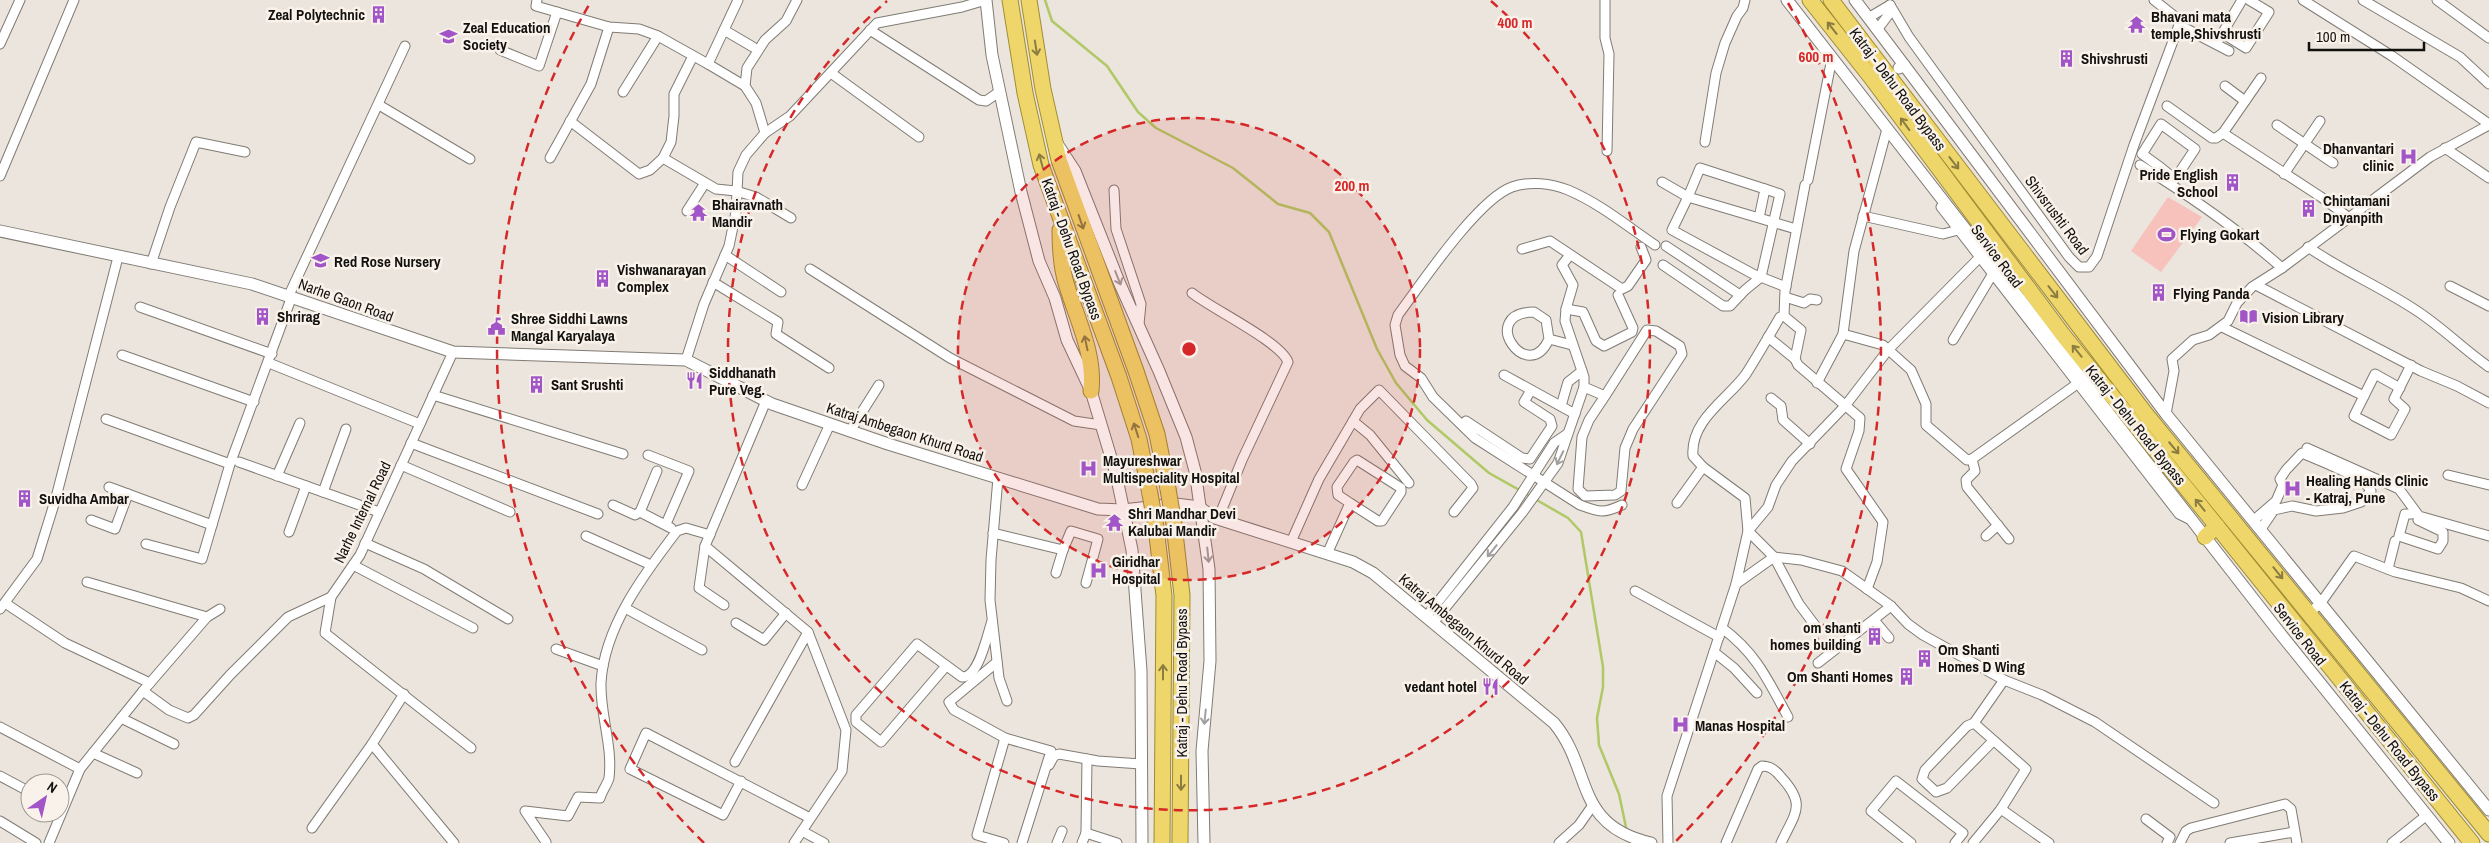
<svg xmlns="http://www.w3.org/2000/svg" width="2489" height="843" font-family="'Archivo Narrow',sans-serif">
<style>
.green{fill:#f7c1bc}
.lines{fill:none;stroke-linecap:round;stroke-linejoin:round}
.stream{stroke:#b0c865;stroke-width:2.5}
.minor-casing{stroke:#807b74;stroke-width:11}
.tertiary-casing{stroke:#807b74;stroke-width:13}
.trunk-casing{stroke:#9f8b32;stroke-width:17}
.minor{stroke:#fff;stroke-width:9}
.tertiary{stroke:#fff;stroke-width:11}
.trunk{stroke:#eed66a;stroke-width:15}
.trunk-bridge-casing{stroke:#9f8b32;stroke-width:17;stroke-linecap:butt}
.trunk-bridge{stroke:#eed66a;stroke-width:15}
.oneway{stroke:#8b7d41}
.oneway2{stroke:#a1a09f}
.ring{fill:none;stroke:#d62828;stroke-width:2.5;stroke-dasharray:9 6}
.labels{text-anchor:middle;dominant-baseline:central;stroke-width:5;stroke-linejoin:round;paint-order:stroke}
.poi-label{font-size:15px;font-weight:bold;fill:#13110e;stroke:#f9f2ea;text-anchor:start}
.street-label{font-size:15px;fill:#13110e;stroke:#f9f2ea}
.centre{fill:#d62828;stroke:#f9f2ea;stroke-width:2.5}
.ring-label{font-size:15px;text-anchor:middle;font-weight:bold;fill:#d62828;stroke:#f9f2ea;stroke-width:5;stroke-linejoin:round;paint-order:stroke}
</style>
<rect width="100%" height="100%" fill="#ebe5dd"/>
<polygon class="green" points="2168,197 2202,217 2161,272 2131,251"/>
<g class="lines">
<g class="stream">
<polyline points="1045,0 1052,21 1107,66 1138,112 1156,128 1233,168 1278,204 1310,213 1329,232 1377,349 1396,383 1427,420 1489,473 1530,496"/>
<polyline points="1535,499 1568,518 1581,532 1603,667 1603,687 1597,718 1599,745 1619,794 1627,832"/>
</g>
<defs>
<g id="minor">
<polyline points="537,0 536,6 609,27 639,29 658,36 708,64"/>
<polyline points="738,0 708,64 745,86"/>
<polyline points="1605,0 1605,38 1609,54 1607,151"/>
<polyline points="2303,0 2392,56 2489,124"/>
<polyline points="2363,0 2460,57 2489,84"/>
<polyline points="2437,0 2489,38"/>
<polyline points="1890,5 1909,37 2069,257 2079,267 2089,267 2097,256 2134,145 2179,25 2178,19 2154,0"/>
<polyline points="1868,18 1890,5"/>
<polyline points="2179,25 2229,51"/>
<polyline points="724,30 753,47"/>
<polyline points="870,30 979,100 986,101 999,92"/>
<polyline points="1877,30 1889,14 1890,5"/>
<polyline points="2222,33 2246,48 2269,12 2249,0"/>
<polyline points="0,44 20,0"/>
<polyline points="2216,44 2242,0"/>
<polyline points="500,50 539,66 557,12"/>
<polyline points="693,56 674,94 674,116 671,142 663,158 716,189 736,191 756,197 791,218"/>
<polyline points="831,73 919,137"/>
<polyline points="2261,78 2223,133 2321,197 2348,217"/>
<polyline points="2225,86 2245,101"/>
<polyline points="623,92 658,36"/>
<polyline points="379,105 470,159"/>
<polyline points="2167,106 2212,138 2216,138 2223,133"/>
<polyline points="570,121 639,174 650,170 663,158"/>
<polyline points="2277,125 2333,163"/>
<polyline points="765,133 756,103 745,86 747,68 765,40 786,21 797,0"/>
<polyline points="1705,142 1716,73 1725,43 1737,16 1743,8 1745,0"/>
<polyline points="2445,148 2489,178"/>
<polyline points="550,158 591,84 609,27"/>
<path d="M2140 165C2190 196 2237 228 2282 268"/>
<polyline points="2155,174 2160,167 2175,179 2195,149 2161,124 2142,154 2160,167"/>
<polyline points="2284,174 2320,121"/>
<polyline points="0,176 74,0"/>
<polyline points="1808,180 1832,58"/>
<polyline points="1662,182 1688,197 1672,230 1753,274 1786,287"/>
<polyline points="1805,185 1785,291 1784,316 1801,330 1795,359 1798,365 1860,418 1859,431 1846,469 1883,522 1877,562 1867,589"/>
<polyline points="1114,190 1116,229 1141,304 1139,324"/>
<polyline points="1941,207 2179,514 2189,519"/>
<polyline points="687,211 705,183"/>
<polyline points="1863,216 1943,234 1958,230"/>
<polyline points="1759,218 1688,197 1700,168 1765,189 1759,218 1796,229"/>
<polyline points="1666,246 1740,295"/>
<path d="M2308 247C2341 270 2379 286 2414 309 2441 326 2463 349 2489 367"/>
<polyline points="1522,249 1550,241 1622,289 1628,286 1646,260 1641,247"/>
<polyline points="725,255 781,292"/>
<polyline points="151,264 170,207 196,142 245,152"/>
<polyline points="1663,265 1723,306 1730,306 1745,290 1761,277 1780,194 1765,189"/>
<polyline points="810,269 950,358 1074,421 1101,425"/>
<polyline points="713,282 778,322 776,334 829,368"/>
<polyline points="2256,285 2421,371 2457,386 2489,403"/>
<polyline points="2450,286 2489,306"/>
<path d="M1192 293C1212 309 1281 342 1288 362L1242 460 1218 519"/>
<polyline points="289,295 405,46"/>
<polyline points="1785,297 1804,303 1810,299 1817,300"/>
<polyline points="140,307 272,354"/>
<polyline points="1566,309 1583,312 1596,341 1604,346 1632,332 1633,328 1618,295"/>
<path d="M1780 317C1769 336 1758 355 1746 374 1728 399 1690 420 1693 456L1703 467 1745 498 1748 531 1774 557 1799 604 1817 628"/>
<polyline points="2222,327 2364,396"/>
<polyline points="1843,334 1883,345 1911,370 1926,404 1926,425 1967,460 1972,459 2077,384"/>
<polyline points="1768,337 1795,359"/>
<path d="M1549 339C1528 387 1476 313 1534 312L1546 320 1549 339 1572 345"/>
<polyline points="1953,340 1992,275"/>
<polyline points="122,355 254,402"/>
<polyline points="686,360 704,304 729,246 736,212 738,172 746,155 765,133 790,116 877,23 962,7 986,0"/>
<polyline points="269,363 420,424"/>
<polyline points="1504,375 1575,414"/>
<polyline points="1817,383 1843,334 1854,251 1887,129"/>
<polyline points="1584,387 1605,396 1589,420 1582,437 1578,489 1585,496 1615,495 1621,491 1625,448 1633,429 1682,354 1680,346 1656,331 1647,330 1605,396"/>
<polyline points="2400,388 2375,374 2354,416 2391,435 2405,409 2394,399 2411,365"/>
<polyline points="433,395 623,454"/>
<polyline points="1771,398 1781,406 1783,420 1810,444"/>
<polyline points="766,401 705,546 808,632 846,730 842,771 794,843"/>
<polyline points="1561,406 1568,382 1582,371"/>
<polyline points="2166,414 2174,371 2172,359 2193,340 2209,335 2228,321 2237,303 2252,287 2282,268 2430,157 2489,125"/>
<polyline points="106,419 230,464"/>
<polyline points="1353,421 1370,435 1409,483"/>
<polyline points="1466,421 1522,458 1530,459 1552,426 1550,419 1524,402 1531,390"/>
<polyline points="850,431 879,385"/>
<polyline points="411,443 598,514"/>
<polyline points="2307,448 2399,489 2419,516 2489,536"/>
<polyline points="648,455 689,471 666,524"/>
<polyline points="1972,459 1975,471 1966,480 1967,487 2009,539"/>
<polyline points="239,462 379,512"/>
<polyline points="401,465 510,512"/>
<polyline points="657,471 640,512 671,528"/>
<polyline points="2448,475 2489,485"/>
<polyline points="277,476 300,423"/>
<polyline points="998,478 991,560 990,600 999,678 1007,701"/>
<polyline points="802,485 830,424"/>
<polyline points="109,487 212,525"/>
<polyline points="323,492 346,429"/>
<polyline points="1677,503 1703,467"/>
<polyline points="613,505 635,515 640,512"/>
<path d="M1622 505C1603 514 1599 512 1580 505L1475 438 1433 397 1421 378 1405 366 1400 355 1395 325 1398 315C1421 284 1478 199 1512 187 1529 181 1551 183 1568 190 1599 203 1627 226 1655 245"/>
<polyline points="2415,512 2412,514 2405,514 2399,536 2438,549 2443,541 2443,532 2418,520"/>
<polyline points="91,520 115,529 128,494"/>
<path d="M2254 520 2276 501 2283 485 2280 479 2286 470 2302 453C2317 460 2366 477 2371 491L2361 502 2343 508 2316 511 2292 506 2274 510 2261 529"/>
<polyline points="289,532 306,486"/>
<polyline points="993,533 1063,550 1056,573"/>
<polyline points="586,536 651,565"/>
<polyline points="1986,536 1998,525"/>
<polyline points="1291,542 1319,479 1360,409 1379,390 1471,484 1473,488 1454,512"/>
<polyline points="365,543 424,569 508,619"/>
<polyline points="146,544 202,559 230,464 292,296"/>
<polyline points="705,546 699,588 724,605"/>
<polyline points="1063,550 1071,531 1098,539 1086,583"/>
<polyline points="1327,554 1350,503 1338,495 1337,487 1354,462 1357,460 1401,488 1401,492 1382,521 1378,521 1350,503"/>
<polyline points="353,565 473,628"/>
<polyline points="2388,569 2395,541"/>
<polyline points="87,582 207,617"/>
<polyline points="1736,584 1774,557 1801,560 1842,571 1891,606 1908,624 1923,635 2004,680 2042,695 2095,722 2214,803"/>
<polyline points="1635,591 1719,637"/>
<polyline points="331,597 325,633 471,748"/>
<polyline points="5,603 65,643 150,683"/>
<polyline points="625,608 702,650"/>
<polyline points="0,609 37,559 55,501 118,257"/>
<polyline points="2310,612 2320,604 2354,556 2395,572 2461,588 2489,601"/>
<polyline points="1426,617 1513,507 1554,443 1567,434"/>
<polyline points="1874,620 1889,638"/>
<polyline points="736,623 764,640 786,613"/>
<polyline points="1433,623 1522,513 1558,463 1584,387 1584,377 1565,321 1566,309 1573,285 1562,265 1570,255"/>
<path d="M1722 628C1756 653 1768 680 1788 717"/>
<polyline points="556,649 603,666"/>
<polyline points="1714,652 1734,668 1757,693"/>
<polyline points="997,662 949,702 954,710 1005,738"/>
<polyline points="1818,663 1891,606"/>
<path d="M946 666 881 742 856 722V715L917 644 962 677C979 678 987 635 992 621"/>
<polyline points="143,691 169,710 188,718 194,715 230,675 288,617 331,597 360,555 453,352"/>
<polyline points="404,694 372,744 454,843"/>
<polyline points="121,718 174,744"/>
<polyline points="1974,723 2004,680"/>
<polyline points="0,727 80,769"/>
<polyline points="1993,741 1947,788 1936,792 1922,779 1925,770 1967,726 1974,723 2026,769 2001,809"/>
<polyline points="93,753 137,773"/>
<polyline points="735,762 808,632"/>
<polyline points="1049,765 1054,756 1059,754 1098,761 1141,764"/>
<polyline points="0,776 30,792"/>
<polyline points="741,781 723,815 630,769 646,733 810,818"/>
<polyline points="2146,819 2170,837 2167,843"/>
<polyline points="0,821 36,843"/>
<polyline points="312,828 372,744"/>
<polyline points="802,831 824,843"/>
<polyline points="1086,833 1087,759"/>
<path d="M546 842 525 811 568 816 578 797 600 798C602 791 608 783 609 778 613 746 600 715 601 683 604 627 644 574 677 531L686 528 710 535"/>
<polyline points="49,843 80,769 143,691 207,617 220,609"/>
<polyline points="1004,843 977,835 1005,738 1051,751 1022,843"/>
<polyline points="1057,843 1062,831"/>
<polyline points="1082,843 1086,833 1117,843"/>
<polyline points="1559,843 1579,825 1593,805"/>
<polyline points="1668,843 1667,796 1736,584 1748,531 1768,507 1776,485 1792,461 1845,406 1888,350 1979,258"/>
<path d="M1726 843 1758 769 1762 766C1771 766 1776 771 1781 777 1807 805 1795 813 1781 843"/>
<polyline points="1911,843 1871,811 1896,781 1963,833 1955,843"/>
<polyline points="1973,843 2001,809 2049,843"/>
<polyline points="2180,843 2186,831 2191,828 2285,804 2291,809 2297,843"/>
<polyline points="2230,843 2294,832"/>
<polyline points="2392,843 2427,815"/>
</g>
<g id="tertiary">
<polyline points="986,0 992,55 1021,192 1039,261 1055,298 1067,340 1091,391 1116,474 1132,550 1141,671 1142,843"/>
<polyline points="1787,0 2279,632 2449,843"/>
<polyline points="1855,0 1904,65 1899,68"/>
<polyline points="1904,65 2166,414 2489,810"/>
<polyline points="1058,145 1075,171 1119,282 1159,371 1186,437 1195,471 1209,569 1210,661 1202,751 1204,843"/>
<path d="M0 231 252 284 453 352 686 360 772 404 888 444 1098 509 1123 510 1176 504 1199 507 1215 518 1353 562 1373 573 1554 723C1593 770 1573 825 1651 843"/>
</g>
<g id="trunk">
<polyline points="1010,0 1025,93 1041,165 1119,377 1139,439 1150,494"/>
<polyline points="1029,0 1043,89 1059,160 1136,371 1157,434 1168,489"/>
<polyline points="1810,0 1870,76 2063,335 2472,843"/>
<polyline points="1831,0 2145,413 2489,834"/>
<path d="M1060 230C1060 248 1061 266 1066 283 1077 320 1095 353 1091 391"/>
<polyline points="1174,524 1182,595 1180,843"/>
<polyline points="1156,527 1164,596 1162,843"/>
<polyline points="2205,537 2217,526"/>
</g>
</defs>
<use href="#minor" class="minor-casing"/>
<use href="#tertiary" class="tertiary-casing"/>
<use href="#trunk" class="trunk-casing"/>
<use href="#minor" class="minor"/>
<use href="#tertiary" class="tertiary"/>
<use href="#trunk" class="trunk"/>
<defs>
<g id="trunk-bridge">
<polyline points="1168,489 1174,524"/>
<polyline points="1150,494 1156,527"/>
</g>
</defs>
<use href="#trunk-bridge" class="trunk-bridge-casing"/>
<use href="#trunk-bridge" class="trunk-bridge"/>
</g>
<defs><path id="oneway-shaft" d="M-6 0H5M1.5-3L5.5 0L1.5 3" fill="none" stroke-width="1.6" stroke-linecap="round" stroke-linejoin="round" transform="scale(1.25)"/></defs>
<g class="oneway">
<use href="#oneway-shaft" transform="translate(1832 28) rotate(-128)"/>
<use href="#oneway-shaft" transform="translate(1036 48) rotate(81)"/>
<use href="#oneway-shaft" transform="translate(1905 124) rotate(-126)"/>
<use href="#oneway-shaft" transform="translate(1041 161) rotate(-105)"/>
<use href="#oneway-shaft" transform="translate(1954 163) rotate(52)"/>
<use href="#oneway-shaft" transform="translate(1081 222) rotate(71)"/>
<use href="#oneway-shaft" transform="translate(2053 292) rotate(52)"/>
<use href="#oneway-shaft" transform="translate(1086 343) rotate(-102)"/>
<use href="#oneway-shaft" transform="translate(2077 351) rotate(-129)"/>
<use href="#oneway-shaft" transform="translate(1136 430) rotate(-108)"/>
<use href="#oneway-shaft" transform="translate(2174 448) rotate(50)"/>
<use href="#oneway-shaft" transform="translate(2200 505) rotate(-129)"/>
<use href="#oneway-shaft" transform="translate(2278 573) rotate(51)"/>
<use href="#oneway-shaft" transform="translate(1163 672) rotate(-90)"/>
<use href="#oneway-shaft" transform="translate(1181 783) rotate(90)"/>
</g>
<g class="oneway2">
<use href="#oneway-shaft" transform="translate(1118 278) rotate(68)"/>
<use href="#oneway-shaft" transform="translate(1560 458) rotate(116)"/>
<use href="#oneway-shaft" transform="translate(1492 551) rotate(129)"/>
<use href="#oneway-shaft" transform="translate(1208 555) rotate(84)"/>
<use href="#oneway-shaft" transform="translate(1205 717) rotate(96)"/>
</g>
<circle cx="1189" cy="349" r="231" fill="#d62828" fill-opacity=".12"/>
<g class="ring">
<circle cx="1189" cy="349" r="231"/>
<path d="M1491 1A461 461 0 1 1 887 1"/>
<path d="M704 843A692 692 0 0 1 590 3M1788 3A692 692 0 0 1 1674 843"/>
</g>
<defs>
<symbol id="building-bare" viewBox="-9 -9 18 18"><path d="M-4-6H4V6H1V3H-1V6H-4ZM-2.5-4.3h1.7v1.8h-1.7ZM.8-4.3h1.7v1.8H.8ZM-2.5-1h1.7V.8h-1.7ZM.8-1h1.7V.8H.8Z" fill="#a255c7" stroke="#f9f2ea" stroke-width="2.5" paint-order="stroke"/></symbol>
<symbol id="temple-bare" viewBox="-9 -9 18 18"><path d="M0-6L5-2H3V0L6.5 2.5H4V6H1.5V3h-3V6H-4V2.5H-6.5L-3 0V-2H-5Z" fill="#a255c7" stroke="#f9f2ea" stroke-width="2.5" paint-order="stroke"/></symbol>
<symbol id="university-bare" viewBox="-9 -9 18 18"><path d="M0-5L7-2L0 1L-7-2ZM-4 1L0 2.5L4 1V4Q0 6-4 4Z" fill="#a255c7" stroke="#f9f2ea" stroke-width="2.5" paint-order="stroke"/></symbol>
<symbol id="hospital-bare" viewBox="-9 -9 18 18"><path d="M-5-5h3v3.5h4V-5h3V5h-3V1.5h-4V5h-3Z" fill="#a255c7" stroke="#f9f2ea" stroke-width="2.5" paint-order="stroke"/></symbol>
<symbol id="stadium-bare" viewBox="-9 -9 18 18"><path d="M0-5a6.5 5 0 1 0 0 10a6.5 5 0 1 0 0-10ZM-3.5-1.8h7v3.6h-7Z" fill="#a255c7" stroke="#f9f2ea" stroke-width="2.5" paint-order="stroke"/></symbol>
<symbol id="school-bare" viewBox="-9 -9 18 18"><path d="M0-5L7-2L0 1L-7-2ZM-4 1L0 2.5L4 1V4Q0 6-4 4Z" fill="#a255c7" stroke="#f9f2ea" stroke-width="2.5" paint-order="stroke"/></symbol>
<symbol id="library-bare" viewBox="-9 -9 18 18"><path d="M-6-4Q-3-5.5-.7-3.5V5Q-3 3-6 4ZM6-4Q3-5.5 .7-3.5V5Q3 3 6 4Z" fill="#a255c7" stroke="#f9f2ea" stroke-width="2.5" paint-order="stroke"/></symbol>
<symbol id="civic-bare" viewBox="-9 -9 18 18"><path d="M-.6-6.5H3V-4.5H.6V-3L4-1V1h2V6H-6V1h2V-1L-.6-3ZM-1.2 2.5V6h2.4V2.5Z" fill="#a255c7" stroke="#f9f2ea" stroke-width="2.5" paint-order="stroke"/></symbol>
<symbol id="restaurant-bare" viewBox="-9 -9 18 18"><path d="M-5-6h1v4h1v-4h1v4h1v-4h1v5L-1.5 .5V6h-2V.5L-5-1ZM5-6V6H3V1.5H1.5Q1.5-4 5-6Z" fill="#a255c7" stroke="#f9f2ea" stroke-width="2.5" paint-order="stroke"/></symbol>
</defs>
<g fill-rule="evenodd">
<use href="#building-bare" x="366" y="2" width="25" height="25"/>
<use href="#temple-bare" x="2124" y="12" width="25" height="25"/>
<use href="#university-bare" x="436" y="24" width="25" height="25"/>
<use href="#building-bare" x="2054" y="46" width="25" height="25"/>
<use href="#hospital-bare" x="2396" y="144" width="25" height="25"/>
<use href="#building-bare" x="2220" y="170" width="25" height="25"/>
<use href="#building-bare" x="2296" y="196" width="25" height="25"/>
<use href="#temple-bare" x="686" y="200" width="25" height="25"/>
<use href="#stadium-bare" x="2154" y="222" width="25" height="25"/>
<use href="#school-bare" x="308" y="248" width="25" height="25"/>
<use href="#building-bare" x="590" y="266" width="25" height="25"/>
<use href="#building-bare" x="2146" y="280" width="25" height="25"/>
<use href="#building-bare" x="250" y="304" width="25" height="25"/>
<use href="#library-bare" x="2236" y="304" width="25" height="25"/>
<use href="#civic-bare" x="484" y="314" width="25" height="25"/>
<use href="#restaurant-bare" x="682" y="368" width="25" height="25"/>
<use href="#building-bare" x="524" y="372" width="25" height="25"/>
<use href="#hospital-bare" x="1076" y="456" width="25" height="25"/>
<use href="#hospital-bare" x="2280" y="476" width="25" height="25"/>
<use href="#building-bare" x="12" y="486" width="25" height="25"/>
<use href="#temple-bare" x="1102" y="510" width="25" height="25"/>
<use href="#hospital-bare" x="1086" y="558" width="25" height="25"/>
<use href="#building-bare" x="1862" y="624" width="25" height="25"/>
<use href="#building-bare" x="1912" y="646" width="25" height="25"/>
<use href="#building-bare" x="1894" y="664" width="25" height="25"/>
<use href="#restaurant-bare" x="1478" y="674" width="25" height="25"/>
<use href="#hospital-bare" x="1668" y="712" width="25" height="25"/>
</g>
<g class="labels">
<g class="poi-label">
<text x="365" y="14" text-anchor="end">Zeal Polytechnic</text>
<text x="2151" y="16">Bhavani mata<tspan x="2151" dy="17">temple,Shivshrusti</tspan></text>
<text x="463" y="27">Zeal Education<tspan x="463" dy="17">Society</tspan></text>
<text x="2081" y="58">Shivshrusti</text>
<text x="2394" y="148" text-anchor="end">Dhanvantari<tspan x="2394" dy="17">clinic</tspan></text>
<text x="2218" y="174" text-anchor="end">Pride English<tspan x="2218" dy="17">School</tspan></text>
<text x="2323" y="200">Chintamani<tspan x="2323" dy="17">Dnyanpith</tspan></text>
<text x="712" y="204">Bhairavnath<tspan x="712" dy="17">Mandir</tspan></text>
<text x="2180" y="234">Flying Gokart</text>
<text x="334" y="261">Red Rose Nursery</text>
<text x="617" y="269">Vishwanarayan<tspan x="617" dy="17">Complex</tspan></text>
<text x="2173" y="293">Flying Panda</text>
<text x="277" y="316">Shrirag</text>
<text x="2262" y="317">Vision Library</text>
<text x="511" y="318">Shree Siddhi Lawns<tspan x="511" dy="17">Mangal Karyalaya</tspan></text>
<text x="709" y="372">Siddhanath<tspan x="709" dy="17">Pure Veg.</tspan></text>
<text x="551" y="384">Sant Srushti</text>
<text x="1103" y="460">Mayureshwar<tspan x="1103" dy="17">Multispeciality Hospital</tspan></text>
<text x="2306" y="480">Healing Hands Clinic<tspan x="2306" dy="17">- Katraj, Pune</tspan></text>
<text x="39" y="498">Suvidha Ambar</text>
<text x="1128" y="513">Shri Mandhar Devi<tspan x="1128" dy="17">Kalubai Mandir</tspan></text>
<text x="1112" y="561">Giridhar<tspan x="1112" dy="17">Hospital</tspan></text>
<text x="1861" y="627" text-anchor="end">om shanti<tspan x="1861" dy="17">homes building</tspan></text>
<text x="1938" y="649">Om Shanti<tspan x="1938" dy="17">Homes D Wing</tspan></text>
<text x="1893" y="676" text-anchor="end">Om Shanti Homes</text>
<text x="1477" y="686" text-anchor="end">vedant hotel</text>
<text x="1695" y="725">Manas Hospital</text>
</g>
<g class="street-label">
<text transform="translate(1898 89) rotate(53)">Katraj - Dehu Road Bypass</text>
<text transform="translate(2057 215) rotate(53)">Shivsrushti Road</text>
<text transform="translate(1072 249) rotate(70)">Katraj - Dehu Road Bypass</text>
<text transform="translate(1997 256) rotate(53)">Service Road</text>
<text transform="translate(346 300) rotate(20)">Narhe Gaon Road</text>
<text transform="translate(2136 425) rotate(51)">Katraj - Dehu Road Bypass</text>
<text transform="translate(905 432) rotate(18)">Katraj Ambegaon Khurd Road</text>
<text transform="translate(362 512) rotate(-64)">Narhe Internal Road</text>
<text transform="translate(1464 629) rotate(40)">Katraj Ambegaon Khurd Road</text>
<text transform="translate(2300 634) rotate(52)">Service Road</text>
<text transform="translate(1181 683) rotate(-90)">Katraj - Dehu Road Bypass</text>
<text transform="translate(2390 741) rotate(51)">Katraj - Dehu Road Bypass</text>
</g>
</g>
<circle cx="1189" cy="349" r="8" class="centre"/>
<g class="ring-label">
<text x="1515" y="28">400 m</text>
<text x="1816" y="62">600 m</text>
<text x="1352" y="191">200 m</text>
</g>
<g transform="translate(45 798) rotate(34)"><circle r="24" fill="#f9f2ea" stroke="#9d9892"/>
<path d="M0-4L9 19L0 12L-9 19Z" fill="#a255c7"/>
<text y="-8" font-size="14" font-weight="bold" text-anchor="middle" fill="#13110e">N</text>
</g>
<path d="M2309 42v8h115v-8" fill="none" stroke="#13110e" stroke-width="2.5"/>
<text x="2316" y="42" font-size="15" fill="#13110e" stroke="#f9f2ea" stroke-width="4" paint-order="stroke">100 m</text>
</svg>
